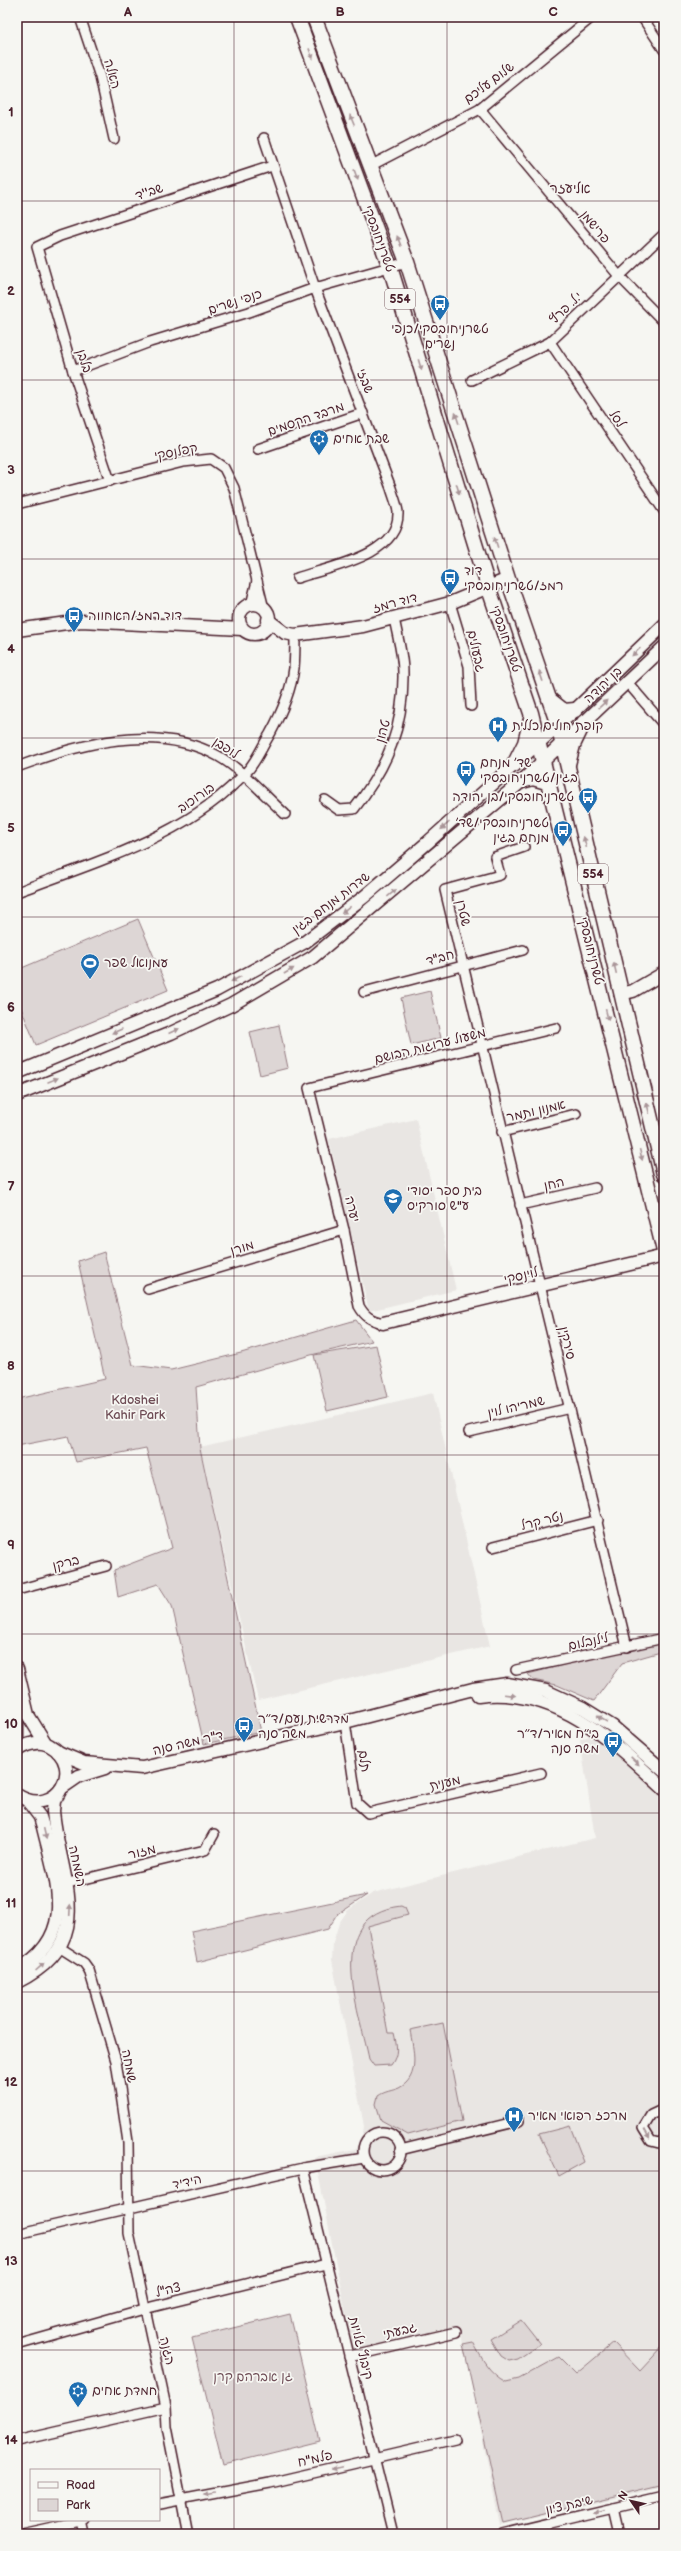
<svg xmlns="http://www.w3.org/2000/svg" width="681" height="2551" font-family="'Balsamiq Sans','Playpen Sans Hebrew',sans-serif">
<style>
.built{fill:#e9e6e3}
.green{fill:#ddd6d5;stroke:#947a80}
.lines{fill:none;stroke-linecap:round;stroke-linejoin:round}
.street-casing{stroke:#4a1f2b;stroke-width:12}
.secondary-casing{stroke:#4a1f2b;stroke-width:15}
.primary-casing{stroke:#4a1f2b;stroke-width:17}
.street{stroke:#f6f6f2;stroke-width:9}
.secondary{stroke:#f6f6f2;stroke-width:12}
.primary{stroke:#f6f6f2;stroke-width:14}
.oneway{fill:#a99598}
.grid{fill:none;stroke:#4a1f2b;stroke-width:1;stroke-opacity:0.55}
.labels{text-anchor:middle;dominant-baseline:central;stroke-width:3.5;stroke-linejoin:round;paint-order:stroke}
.shield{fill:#f6f6f2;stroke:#7e6067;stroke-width:1}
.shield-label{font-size:12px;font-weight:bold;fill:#4a1f2b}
.street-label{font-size:13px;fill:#4a1f2b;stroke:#f6f6f2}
.poi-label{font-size:13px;fill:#4a1f2b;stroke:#f6f6f2;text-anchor:start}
.park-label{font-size:13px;fill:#6f4d56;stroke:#f6f6f2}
.neighbourhood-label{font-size:14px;fill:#4a1f2b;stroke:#f6f6f2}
.neatline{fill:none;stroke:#4a1f2b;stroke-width:1.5}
.grid-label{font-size:13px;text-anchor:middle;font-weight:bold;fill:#4a1f2b}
</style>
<rect width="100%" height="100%" fill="#f6f6f2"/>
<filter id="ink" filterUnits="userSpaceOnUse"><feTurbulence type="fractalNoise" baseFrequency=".025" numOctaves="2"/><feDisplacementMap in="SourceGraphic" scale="8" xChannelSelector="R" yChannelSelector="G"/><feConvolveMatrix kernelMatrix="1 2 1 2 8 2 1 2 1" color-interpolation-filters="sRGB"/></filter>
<g filter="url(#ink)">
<g class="built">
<polygon points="416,1119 456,1290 369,1311 329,1139"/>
<polygon points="433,1393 490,1646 258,1700 200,1447"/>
<polygon points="596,1734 664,1796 664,2487 500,2525 460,2328 353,2350 315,2157 355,2149 362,2140 364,2126 332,1960 333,1943 339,1923 348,1910 373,1893 595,1838 580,1739"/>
</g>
<g class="green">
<polygon points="138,919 168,990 36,1045 17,998 17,970"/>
<polygon points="430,991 441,1038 411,1045 401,998"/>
<polygon points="279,1025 288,1068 260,1075 250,1032"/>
<polygon points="104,1252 133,1365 171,1370 241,1353 356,1320 372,1341 311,1355 196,1387 200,1448 261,1732 204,1744 172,1606 158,1584 118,1597 114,1570 172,1548 146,1448 76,1462 68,1436 17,1446 17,1399 105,1379 78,1261"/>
<polygon points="376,1345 388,1397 327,1411 314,1355"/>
<polygon points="664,1639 664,1651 622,1663 594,1701 557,1685 533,1680 528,1674"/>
<polygon points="367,1895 337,1915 328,1929 197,1962 191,1931"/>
<path d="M401 1906 405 1908 408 1915 368 1926 388 2033H394C397 2046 399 2054 391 2065L374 2066 369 2059C359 2009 322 1915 401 1906Z"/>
<path d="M443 2023 462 2121 408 2135 381 2120 376 2104 378 2096C385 2091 392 2091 399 2088 421 2077 413 2049 410 2030Z"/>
<polygon points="570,2126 584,2162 559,2176 539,2134"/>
<polygon points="290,2314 320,2441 223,2465 192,2338"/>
<polygon points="521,2320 540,2344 518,2359 509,2361 501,2356 491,2339"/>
<path d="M473 2342C482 2359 489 2373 506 2382L519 2379 559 2357 576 2374 613 2343 640 2371 664 2345V2484L503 2523 463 2344Z"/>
</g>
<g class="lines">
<defs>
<g id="street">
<polyline points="80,17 100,77 114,139"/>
<polyline points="642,17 664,50"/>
<polyline points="480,109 619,276 664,322"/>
<path d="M264 138 315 288 391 488C393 495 397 504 398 512 400 556 329 567 297 578"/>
<polyline points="370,166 480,109 592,17"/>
<polyline points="550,342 664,511"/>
<polyline points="73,371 150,342 249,312 315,288 407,262"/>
<polyline points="472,380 550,342 664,234"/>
<polyline points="258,449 363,413"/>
<polyline points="110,481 73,371 37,247 60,236 272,166"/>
<polyline points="17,504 183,462 211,459 224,468 234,488 264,609"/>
<polyline points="450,603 469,666 471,706"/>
<polyline points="251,605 257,581"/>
<polyline points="627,682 664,725"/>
<path d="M17 767C78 744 157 722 218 756 243 770 264 795 285 814"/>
<path d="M325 800 339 810 354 809C388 766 404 727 403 672 403 654 397 635 394 618"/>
<polyline points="524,847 495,857 500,875 445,890 627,1647"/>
<path d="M17 892C97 861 189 836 248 770 257 760 263 745 270 734 281 714 291 691 294 668 295 657 295 646 295 635"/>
<polyline points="364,992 523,950"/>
<polyline points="502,1132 576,1114"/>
<polyline points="520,1205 595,1188"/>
<polyline points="148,1289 344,1230"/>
<path d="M383 1323C371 1320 365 1317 359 1306L344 1230 309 1088 556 1028"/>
<polyline points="469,1432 570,1408"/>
<polyline points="493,1547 598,1520"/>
<polyline points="17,1590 106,1566"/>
<polyline points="516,1670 664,1638"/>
<polyline points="345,1722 357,1803 368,1813 541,1773"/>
<polyline points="68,1883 205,1850 214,1834"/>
<polyline points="59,1947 84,1963 89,1970 116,2061 128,2142 129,2233 166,2407 167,2427 188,2534"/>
<polyline points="664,2109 651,2115 643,2128 651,2141 659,2143 664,2140"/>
<circle cx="382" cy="2151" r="19"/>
<polyline points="400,2150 519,2121"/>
<polyline points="303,2168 393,2534"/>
<polyline points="17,2234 303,2168 364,2158"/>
<polyline points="17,2345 144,2309 326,2264"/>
<polyline points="349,2357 456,2332"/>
<polyline points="17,2441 166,2407"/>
<polyline points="159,2504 270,2483 455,2440"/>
<polyline points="613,2508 619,2534"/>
<polyline points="81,2521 84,2534"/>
<polyline points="21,2534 85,2520"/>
<polyline points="503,2534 664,2496"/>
</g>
<g id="secondary">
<circle cx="254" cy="619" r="15"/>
<polyline points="268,620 285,633 295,635 363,626 450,603 508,579"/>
<polyline points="17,630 81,621 242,629"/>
<polyline points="621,994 633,991 664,973"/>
<polyline points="17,1073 217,990 305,942 364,897 427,843 575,710 664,625"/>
<polyline points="17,1095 171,1033 231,1005 313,957 522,781 664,647"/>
<polyline points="383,1323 664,1256"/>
<polyline points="17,1669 28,1715 46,1744"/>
<path d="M478 1696C556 1686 612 1740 664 1789"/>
<polyline points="17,1722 17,1744"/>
<path d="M17 1750C27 1744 38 1740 49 1745 87 1766 56 1820 17 1795"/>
<polyline points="58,1752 84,1763 142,1768 345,1722 473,1689 507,1684 546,1691 583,1708 612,1726 664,1771"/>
<polyline points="63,1787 79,1776 105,1768"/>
<path d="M17 1970C79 1935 56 1882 43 1827L40 1817 27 1800"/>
<path d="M17 1982C101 1941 59 1879 53 1811L54 1801 60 1791"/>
</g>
<g id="primary">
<polyline points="297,17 390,267 488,586 531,713 664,1251"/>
<polyline points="314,17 407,262 508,579 558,725 664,1174"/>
<polyline points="550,700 564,711 575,710"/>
<polyline points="568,764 573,745 584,722"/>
<polyline points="514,765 525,743 531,719"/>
<polyline points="522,781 533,778 550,783"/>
</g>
</defs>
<use href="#street" class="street-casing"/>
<use href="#secondary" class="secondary-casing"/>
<use href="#primary" class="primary-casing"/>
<use href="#street" class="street"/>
<use href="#secondary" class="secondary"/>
<use href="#primary" class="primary"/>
</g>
<defs><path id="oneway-solid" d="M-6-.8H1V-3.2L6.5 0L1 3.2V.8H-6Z"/></defs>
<g class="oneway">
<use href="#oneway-solid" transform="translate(311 54) rotate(70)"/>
<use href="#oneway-solid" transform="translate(352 120) rotate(-112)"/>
<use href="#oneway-solid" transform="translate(356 175) rotate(70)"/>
<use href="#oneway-solid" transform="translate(399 241) rotate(-111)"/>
<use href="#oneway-solid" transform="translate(420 365) rotate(73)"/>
<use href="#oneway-solid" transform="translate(457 418) rotate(-108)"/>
<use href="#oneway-solid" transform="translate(458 489) rotate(73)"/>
<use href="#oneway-solid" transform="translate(496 542) rotate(-108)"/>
<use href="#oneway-solid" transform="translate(636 652) rotate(136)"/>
<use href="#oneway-solid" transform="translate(541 676) rotate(-109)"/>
<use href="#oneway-solid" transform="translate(603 704) rotate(-43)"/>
<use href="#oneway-solid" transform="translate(445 826) rotate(138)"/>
<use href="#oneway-solid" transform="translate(585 842) rotate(-104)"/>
<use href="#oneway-solid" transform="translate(392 893) rotate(-39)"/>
<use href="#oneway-solid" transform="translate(346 910) rotate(142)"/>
<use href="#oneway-solid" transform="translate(615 968) rotate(-103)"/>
<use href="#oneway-solid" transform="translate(289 971) rotate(-30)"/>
<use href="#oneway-solid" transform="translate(236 979) rotate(152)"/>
<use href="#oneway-solid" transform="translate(607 1015) rotate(76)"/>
<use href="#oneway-solid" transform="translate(117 1031) rotate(157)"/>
<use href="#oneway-solid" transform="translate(174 1031) rotate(-24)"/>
<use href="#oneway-solid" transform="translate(53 1080) rotate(-22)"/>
<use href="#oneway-solid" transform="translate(648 1108) rotate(-104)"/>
<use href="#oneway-solid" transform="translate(641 1155) rotate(76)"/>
<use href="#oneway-solid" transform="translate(510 1695) rotate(7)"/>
<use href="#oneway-solid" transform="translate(602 1719) rotate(-148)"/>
<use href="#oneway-solid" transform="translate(635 1761) rotate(44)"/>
<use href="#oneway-solid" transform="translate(45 1834) rotate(77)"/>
<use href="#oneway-solid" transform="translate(70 1910) rotate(-87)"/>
<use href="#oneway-solid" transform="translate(40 1967) rotate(-42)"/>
<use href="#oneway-solid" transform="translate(647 2134) rotate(62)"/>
<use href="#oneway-solid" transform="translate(337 2468) rotate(167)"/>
<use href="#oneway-solid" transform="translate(209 2494) rotate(170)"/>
<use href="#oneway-solid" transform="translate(599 2511) rotate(167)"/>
</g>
</g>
<path class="grid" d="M234 17V2534M447 17V2534M17 201H664M17 380H664M17 559H664M17 738H664M17 917H664M17 1096H664M17 1276H664M17 1455H664M17 1634H664M17 1813H664M17 1992H664M17 2171H664M17 2350H664"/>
<defs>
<symbol id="bus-pin" viewBox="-11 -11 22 30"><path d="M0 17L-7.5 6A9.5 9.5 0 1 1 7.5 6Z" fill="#1f6fb2" stroke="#f6f6f2"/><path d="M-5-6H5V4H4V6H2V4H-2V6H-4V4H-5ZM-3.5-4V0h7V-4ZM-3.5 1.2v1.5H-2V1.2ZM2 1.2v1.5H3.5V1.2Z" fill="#fff"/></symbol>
<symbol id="synagogue-pin" viewBox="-11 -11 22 30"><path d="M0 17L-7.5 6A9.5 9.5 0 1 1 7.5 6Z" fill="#1f6fb2" stroke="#f6f6f2"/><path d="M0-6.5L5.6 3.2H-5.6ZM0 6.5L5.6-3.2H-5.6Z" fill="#fff"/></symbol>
<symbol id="hospital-pin" viewBox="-11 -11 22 30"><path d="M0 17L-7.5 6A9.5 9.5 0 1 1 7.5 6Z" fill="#1f6fb2" stroke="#f6f6f2"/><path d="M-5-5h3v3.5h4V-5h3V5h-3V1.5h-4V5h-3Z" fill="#fff"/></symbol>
<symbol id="stadium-pin" viewBox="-11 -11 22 30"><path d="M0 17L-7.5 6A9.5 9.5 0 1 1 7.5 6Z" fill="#1f6fb2" stroke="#f6f6f2"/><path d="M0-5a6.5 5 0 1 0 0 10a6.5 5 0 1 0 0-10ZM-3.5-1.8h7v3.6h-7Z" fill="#fff"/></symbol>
<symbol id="school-pin" viewBox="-11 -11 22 30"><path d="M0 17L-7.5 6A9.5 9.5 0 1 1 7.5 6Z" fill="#1f6fb2" stroke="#f6f6f2"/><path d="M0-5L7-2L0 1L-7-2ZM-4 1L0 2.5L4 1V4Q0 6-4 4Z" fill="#fff"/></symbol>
</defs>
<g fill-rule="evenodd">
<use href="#bus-pin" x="429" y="293" width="22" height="30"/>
<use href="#synagogue-pin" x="308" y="428" width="22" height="30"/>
<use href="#bus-pin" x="439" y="567" width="22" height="30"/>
<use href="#bus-pin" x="63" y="605" width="22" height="30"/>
<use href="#hospital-pin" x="487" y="715" width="22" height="30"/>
<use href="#bus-pin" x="455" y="759" width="22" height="30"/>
<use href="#bus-pin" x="577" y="786" width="22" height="30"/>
<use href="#bus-pin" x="552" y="819" width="22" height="30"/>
<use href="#stadium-pin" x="79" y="952" width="22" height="30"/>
<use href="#school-pin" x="382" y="1187" width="22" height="30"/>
<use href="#bus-pin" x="233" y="1715" width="22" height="30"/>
<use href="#bus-pin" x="602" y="1730" width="22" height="30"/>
<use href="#hospital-pin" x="503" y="2105" width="22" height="30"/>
<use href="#synagogue-pin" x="67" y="2380" width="22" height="30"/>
</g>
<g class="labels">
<g class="shield">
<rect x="385" y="289" width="30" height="20" rx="3"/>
<rect x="578" y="864" width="30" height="20" rx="3"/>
</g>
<g class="shield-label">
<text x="400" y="299">554</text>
<text x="593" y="874">554</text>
</g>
<g class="street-label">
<text transform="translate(112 74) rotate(74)">האלה</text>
<text transform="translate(489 83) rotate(-37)">שלום עליכם</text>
<text transform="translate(149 192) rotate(-18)">שב''ד</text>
<text transform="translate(595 227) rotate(50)">פרישמן</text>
<text transform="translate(379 239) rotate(70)">טשרניחובסקי</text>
<text transform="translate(235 302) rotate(-18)">כנפי נשרים</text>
<text transform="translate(566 308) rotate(-44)">י.ל. פרץ</text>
<text transform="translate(84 361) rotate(72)">בלבן</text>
<text transform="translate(365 381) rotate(69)">שבזי</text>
<text transform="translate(306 419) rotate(-19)">מרבד הקסמים</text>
<text transform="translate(617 419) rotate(56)">לסל</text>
<text transform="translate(176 452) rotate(-11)">קפלנסקי</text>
<text transform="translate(395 603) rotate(-15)">דוד רמז</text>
<text transform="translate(506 639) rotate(71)">טשרניחובסקי</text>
<text transform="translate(476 651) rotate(77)">גבעולים</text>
<text transform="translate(603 685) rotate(-43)">בן יהודה</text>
<text transform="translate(383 731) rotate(-74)">טהון</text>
<text transform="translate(226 748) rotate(33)">לופבן</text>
<text transform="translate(196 798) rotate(-35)">בורוכוב</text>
<text transform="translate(331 903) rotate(-37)">שדרות מנחם בגין</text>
<text transform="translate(463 913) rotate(77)">שטרן</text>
<text transform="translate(591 951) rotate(76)">טשרניחובסקי</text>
<text transform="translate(440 958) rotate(-15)">חב"ד</text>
<text transform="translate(430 1046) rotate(-14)">משעול ערוגות הבושם</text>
<text transform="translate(536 1111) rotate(-13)">אמנון ותמר</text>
<text transform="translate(554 1184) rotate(-13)">החן</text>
<text transform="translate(352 1209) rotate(76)">יערה</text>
<text transform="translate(242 1248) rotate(-17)">מורן</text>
<text transform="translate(521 1276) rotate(-13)">לוינסקי</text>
<text transform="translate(567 1343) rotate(76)">סירקין</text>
<text transform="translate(516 1407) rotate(-13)">שמריהו לוין</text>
<text transform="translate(542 1521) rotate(-14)">נטר קרל</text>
<text transform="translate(66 1563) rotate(-14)">ברקן</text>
<text transform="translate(588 1642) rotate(-12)">לילנבלום</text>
<text transform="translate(188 1743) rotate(-13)">ד"ר משה סנה</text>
<text transform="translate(364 1761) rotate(82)">תלם</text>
<text transform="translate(445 1783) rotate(-12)">מענית</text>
<text transform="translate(142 1852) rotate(-14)">מזור</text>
<text transform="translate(77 1866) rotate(78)">השמחה</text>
<text transform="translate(129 2066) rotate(79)">שמחה</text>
<text transform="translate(187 2182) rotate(-13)">הידיד</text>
<text transform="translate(168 2290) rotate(-14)">צה"ל</text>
<text transform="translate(400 2331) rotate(-13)">גבעתי</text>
<text transform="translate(361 2348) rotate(76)">קיבוץ גלויות</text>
<text transform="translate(167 2351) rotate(77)">הגנה</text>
<text transform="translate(315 2459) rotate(-13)">פלמ"ח</text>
<text transform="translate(569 2505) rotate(-13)">שיבת ציון</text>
</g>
<g class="poi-label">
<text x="440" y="329" text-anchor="middle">טשרניחובסקי/כנפי<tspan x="440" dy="15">נשרים</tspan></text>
<text x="333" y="439">שבת אחים</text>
<text x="464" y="571">דוד<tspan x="464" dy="15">רמז/טשרניחובסקי</tspan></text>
<text x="88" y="616">דוד רמז/האחווה</text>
<text x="512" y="726">קופת חולים כללית</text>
<text x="480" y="763">שד׳ מנחם<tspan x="480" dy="15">בגין/טשרניחובסקי</tspan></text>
<text x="574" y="797" text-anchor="end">טשרניחובסקי/בן יהודה</text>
<text x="549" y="823" text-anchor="end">טשרניחובסקי/שד׳<tspan x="549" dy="15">מנחם בגין</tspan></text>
<text x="104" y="963">עמנואל שפר</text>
<text x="407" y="1191">בית ספר יסודי<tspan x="407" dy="15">ע"ש סורקיס</tspan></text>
<text x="258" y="1719">מדרשית נעם/ד״ר<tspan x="258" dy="15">משה סנה</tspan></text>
<text x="599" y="1734" text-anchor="end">בי״ח מאיר/ד״ר<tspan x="599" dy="15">משה סנה</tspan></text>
<text x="528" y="2116">מרכז רפואי מאיר</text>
<text x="92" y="2391">חמדת אחים</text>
</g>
<g class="park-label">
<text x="135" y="1400">Kdoshei<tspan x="135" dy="15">Kahir Park</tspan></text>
<text x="253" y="2377">גן אברהם קרן</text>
</g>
<g class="neighbourhood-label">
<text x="570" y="188">אליעזר</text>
</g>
</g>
<rect width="681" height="2551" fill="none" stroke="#f6f6f2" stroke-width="44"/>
<rect x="30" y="2469" width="130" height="52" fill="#f6f6f2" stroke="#b1a0a2"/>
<rect x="38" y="2482" width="20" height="6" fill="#f6f6f2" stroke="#b1a0a2"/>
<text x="66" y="2489" font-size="12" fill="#4a1f2b">Road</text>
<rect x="38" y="2499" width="20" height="12" fill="#ddd6d5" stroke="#b1a0a2"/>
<text x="66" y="2509" font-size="12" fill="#4a1f2b">Park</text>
<g transform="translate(631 2501) rotate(304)" stroke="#f6f6f2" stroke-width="3" paint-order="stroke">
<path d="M0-3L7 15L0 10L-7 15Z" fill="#4a1f2b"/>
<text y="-6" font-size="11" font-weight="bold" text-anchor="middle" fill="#4a1f2b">N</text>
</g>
<rect x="22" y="22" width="637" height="2507" class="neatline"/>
<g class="grid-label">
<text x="128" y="16">A</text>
<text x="340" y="16">B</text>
<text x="553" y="16">C</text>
<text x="11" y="116">1</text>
<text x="11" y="295">2</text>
<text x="11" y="474">3</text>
<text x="11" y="653">4</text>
<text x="11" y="832">5</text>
<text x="11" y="1011">6</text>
<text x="11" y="1191">7</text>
<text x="11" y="1370">8</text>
<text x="11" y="1549">9</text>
<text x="11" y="1728">10</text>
<text x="11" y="1907">11</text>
<text x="11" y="2086">12</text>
<text x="11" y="2265">13</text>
<text x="11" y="2444">14</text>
</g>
</svg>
